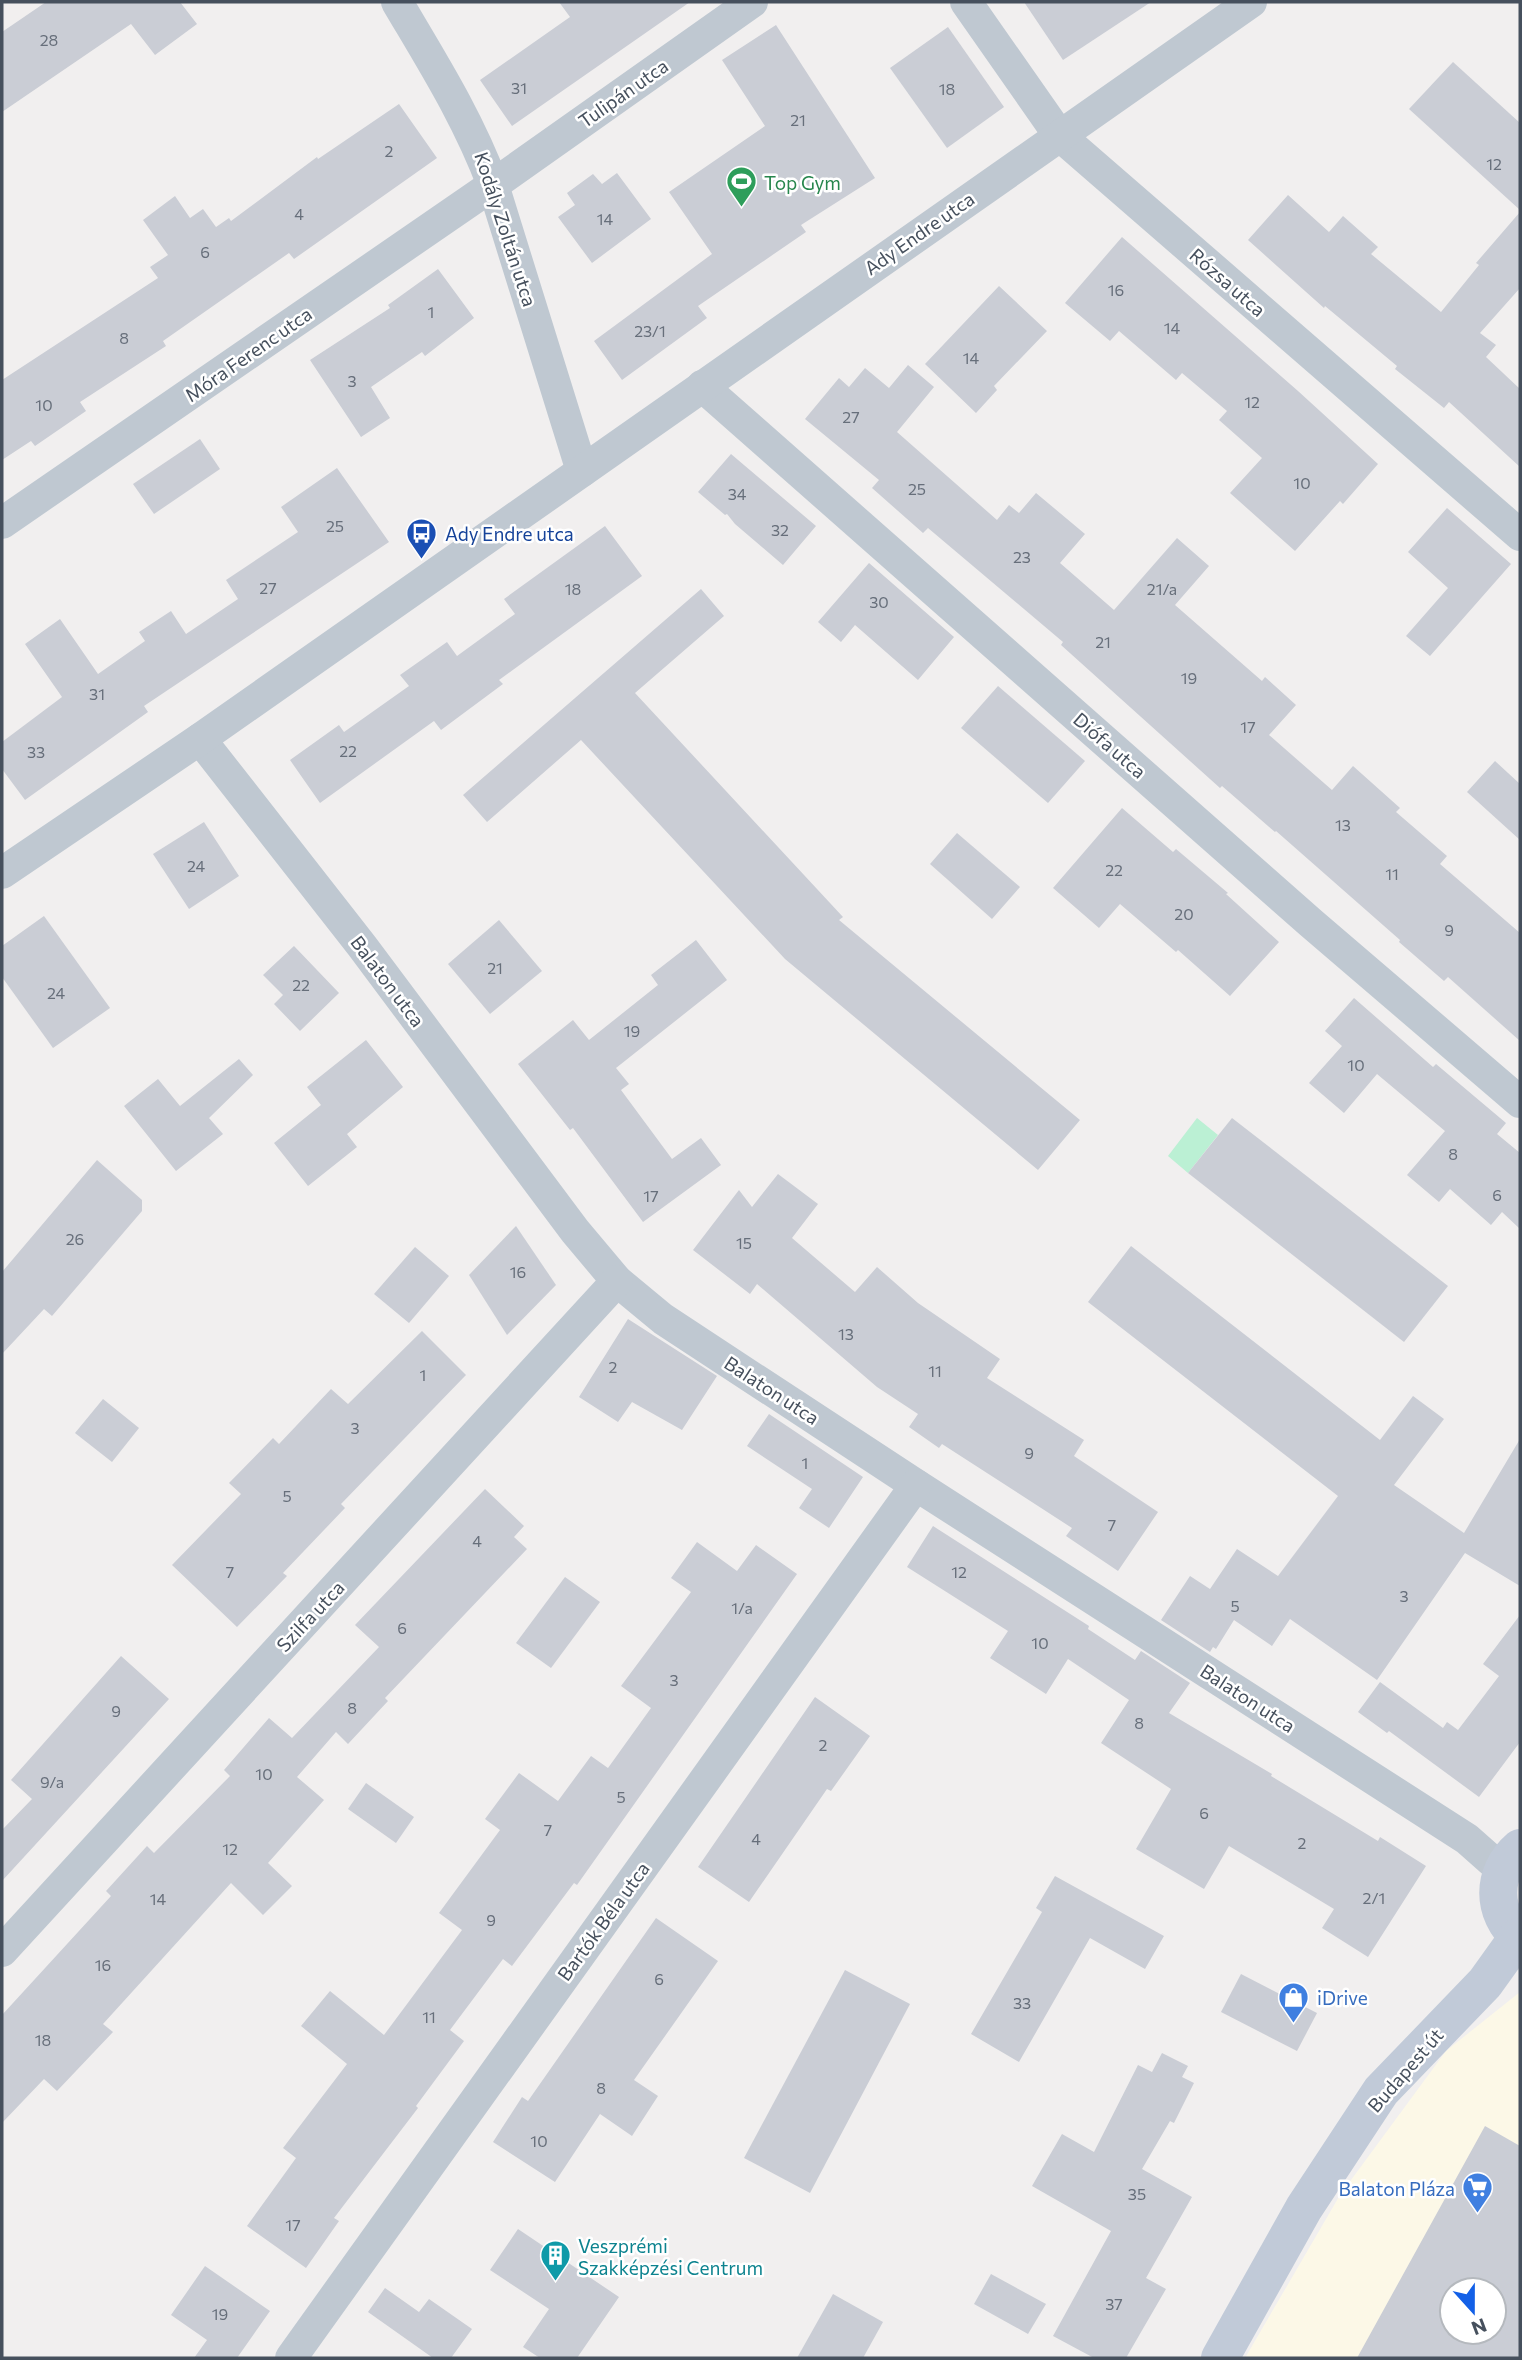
<svg xmlns="http://www.w3.org/2000/svg" width="1522" height="2360" font-family="Commissioner,sans-serif">
<style>
.commercial{fill:#fcf8e7;fill-rule:evenodd}
.green{fill:#bbf0d4}
.building{fill:#cacdd5;fill-rule:evenodd}
.lines{fill:none;stroke-linecap:round;stroke-linejoin:round}
.minor{stroke:#bfc8d1;stroke-width:32}
.secondary{stroke:#c1cad8;stroke-width:38}
.labels{text-anchor:middle;dominant-baseline:central;stroke-width:5;stroke-linejoin:round;paint-order:stroke}
.number-label{font-size:16px;fill:#676f7b}
.street-label{font-size:19px;fill:#46505d;stroke:#fff}
.leisure-label{font-size:19px;fill:#27864d;stroke:#fff;text-anchor:start}
.transit-label{font-size:19px;fill:#164399;stroke:#fff;text-anchor:start}
.shop-label{font-size:19px;fill:#366cbe;stroke:#fff;text-anchor:start}
.culture-label{font-size:19px;fill:#0d838f;stroke:#fff;text-anchor:start}
</style>
<rect width="100%" height="100%" fill="#f1efef"/>
<path class="commercial" d="M1520 1992V2358H1245L1340 2195 1446 2051ZM1452 2290H1494V2332H1452Z"/>
<polygon class="green" points="1197,1118 1218,1135 1188,1173 1168,1156"/>
<g class="building">
<polygon points="46,2 180,2 197,24 155,55 131,24 2,112 2,32"/>
<polygon points="559,2 690,2 512,126 480,80 570,17"/>
<polygon points="1024,2 1151,2 1063,60"/>
<polygon points="776,25 875,178 801,225 806,232 698,306 707,318 622,380 594,341 712,254 669,192 765,126 722,60"/>
<polygon points="948,27 1004,107 947,148 890,68"/>
<polygon points="1453,62 1520,123 1520,210 1409,109"/>
<polygon points="399,104 437,158 294,259 289,253 163,341 166,346 80,402 86,411 35,446 31,441 2,460 2,380 158,278 150,267 168,255 143,220 175,196 190,218 203,209 216,227 229,218 231,221 317,157 318,159"/>
<polygon points="617,173 651,219 592,263 558,217 575,205 567,193 593,174 602,184"/>
<polygon points="1288,195 1329,232 1343,216 1378,247 1371,254 1441,312 1479,265 1476,263 1520,212 1520,288 1480,333 1496,345 1486,357 1520,389 1520,467 1449,402 1444,408 1395,369 1397,366 1325,306 1324,308 1248,240"/>
<polygon points="1122,237 1298,391 1378,464 1343,504 1340,501 1295,551 1230,493 1262,458 1219,420 1227,411 1182,373 1176,380 1119,331 1110,341 1065,303"/>
<polygon points="438,269 474,318 425,356 422,352 371,387 390,418 361,437 310,360 390,308 388,305"/>
<polygon points="999,286 1047,331 994,386 997,390 976,413 925,364"/>
<polygon points="908,365 934,387 897,432 997,520 1009,505 1019,513 1036,493 1085,534 1060,563 1114,610 1177,538 1209,566 1175,605 1262,681 1265,677 1296,705 1269,735 1332,790 1353,766 1400,808 1396,812 1447,856 1440,864 1520,933 1520,1041 1448,977 1444,981 1399,942 1400,940 1276,831 1275,832 1222,786 1220,788 1061,645 1063,642 928,528 923,533 872,488 879,480 805,419 839,378 849,387 865,368 889,388"/>
<polygon points="200,439 220,469 154,514 133,484"/>
<polygon points="731,454 816,526 783,565 735,524 727,514 725,515 698,492"/>
<polygon points="337,468 389,542 144,706 148,712 25,800 2,769 2,742 62,697 25,644 60,619 98,674 145,641 139,632 171,611 186,634 238,599 226,580 298,532 281,507"/>
<polygon points="1447,508 1511,564 1430,656 1406,636 1448,588 1408,552"/>
<polygon points="605,526 642,576 499,680 503,684 441,730 434,721 320,803 290,760 339,725 344,732 409,686 400,675 447,642 457,656 515,614 504,599"/>
<polygon points="869,563 954,637 918,680 855,625 841,642 818,622"/>
<polygon points="701,589 724,616 635,693 843,917 839,920 1080,1120 1038,1170 785,959 581,740 487,822 463,795"/>
<polygon points="998,686 1085,761 1048,803 961,728"/>
<polygon points="1495,761 1520,784 1520,840 1467,792"/>
<polygon points="1122,808 1173,852 1176,849 1228,893 1226,894 1279,942 1230,996 1178,950 1176,952 1120,904 1099,928 1053,888"/>
<polygon points="204,822 239,876 189,909 153,854"/>
<polygon points="957,833 1020,887 992,919 930,864"/>
<polygon points="44,916 110,1008 53,1048 2,977 2,946"/>
<polygon points="499,920 542,971 490,1014 448,964"/>
<polygon points="696,940 727,980 616,1068 629,1084 621,1090 672,1159 701,1138 721,1165 643,1222 573,1128 570,1130 518,1064 573,1020 589,1040 658,985 651,975"/>
<polygon points="294,946 339,993 300,1031 274,1004 283,995 263,975"/>
<polygon points="1354,998 1433,1067 1436,1064 1506,1123 1497,1134 1520,1153 1520,1229 1502,1212 1491,1225 1450,1189 1439,1202 1407,1175 1445,1131 1377,1074 1344,1113 1309,1083 1342,1046 1325,1031"/>
<polygon points="366,1040 403,1087 347,1134 357,1147 308,1186 274,1143 321,1105 307,1087"/>
<polygon points="239,1059 253,1075 209,1118 223,1134 176,1171 124,1106 158,1079 180,1106"/>
<polygon points="1232,1118 1448,1286 1404,1342 1188,1173"/>
<polygon points="97,1160 142,1200 142,1211 52,1316 44,1309 2,1354 2,1272"/>
<polygon points="778,1174 818,1204 792,1238 855,1292 877,1267 918,1303 1000,1359 987,1378 1084,1440 1074,1456 1158,1512 1118,1571 1066,1536 1072,1528 942,1444 939,1448 909,1427 918,1414 877,1387 757,1284 750,1294 693,1250 739,1190 752,1207"/>
<polygon points="516,1226 556,1285 507,1335 469,1275"/>
<polygon points="1131,1246 1380,1440 1413,1396 1444,1419 1394,1485 1464,1533 1520,1439 1520,1586 1465,1553 1377,1680 1290,1619 1272,1646 1234,1620 1216,1649 1213,1647 1210,1652 1161,1620 1190,1576 1210,1589 1237,1549 1278,1576 1338,1496 1088,1302"/>
<polygon points="415,1247 449,1276 409,1323 374,1294"/>
<polygon points="628,1319 717,1376 682,1430 632,1402 618,1422 579,1397"/>
<polygon points="422,1331 466,1375 341,1504 345,1508 283,1573 287,1576 237,1627 172,1565 241,1494 229,1483 273,1438 279,1444 331,1389 348,1404"/>
<polygon points="103,1399 139,1428 112,1462 75,1433"/>
<polygon points="769,1414 863,1477 829,1528 799,1508 812,1489 747,1446"/>
<polygon points="485,1489 524,1526 514,1537 527,1549 385,1698 388,1701 348,1744 336,1732 297,1777 324,1800 268,1863 292,1886 263,1915 231,1883 103,2024 113,2032 57,2091 44,2079 2,2123 2,2015 111,1896 106,1891 147,1846 154,1853 230,1776 224,1770 269,1718 292,1738 379,1647 355,1625"/>
<polygon points="933,1526 1089,1626 1088,1629 1135,1660 1141,1651 1190,1683 1169,1713 1272,1774 1271,1776 1378,1841 1380,1837 1426,1866 1368,1957 1322,1928 1334,1909 1229,1846 1204,1889 1136,1849 1171,1789 1101,1743 1129,1700 1068,1659 1046,1694 990,1658 1008,1631 907,1567"/>
<polygon points="697,1542 737,1571 756,1545 797,1574 577,1885 574,1883 512,1966 503,1959 450,2030 464,2041 416,2106 418,2108 334,2218 339,2221 306,2268 247,2226 296,2158 283,2148 347,2064 301,2026 330,1991 384,2035 462,1930 439,1913 500,1830 485,1819 519,1773 558,1801 591,1756 608,1768 651,1708 621,1686 691,1592 671,1578"/>
<polygon points="565,1577 600,1602 551,1668 516,1643"/>
<polygon points="1520,1615 1520,1742 1479,1797 1389,1731 1387,1733 1358,1712 1380,1682 1443,1728 1447,1722 1458,1730 1499,1676 1483,1664"/>
<polygon points="121,1656 169,1699 2,1881 2,1830 32,1799 11,1780"/>
<polygon points="815,1697 870,1736 831,1791 827,1789 749,1902 698,1867"/>
<polygon points="366,1783 414,1817 396,1843 348,1809"/>
<polygon points="1055,1876 1164,1936 1145,1969 1090,1938 1019,2062 971,2034 1042,1912 1036,1908"/>
<polygon points="656,1918 718,1961 634,2080 658,2096 632,2136 600,2114 555,2182 493,2142 522,2097 528,2101"/>
<polygon points="845,1970 910,2004 810,2193 744,2158"/>
<polygon points="1241,1974 1317,2013 1297,2051 1221,2012"/>
<polygon points="1162,2053 1188,2066 1182,2077 1194,2083 1174,2123 1170,2121 1142,2169 1192,2197 1146,2278 1166,2289 1126,2358 1094,2358 1053,2336 1111,2231 1032,2186 1062,2134 1094,2152 1138,2065 1152,2072"/>
<path d="M1485 2126 1520 2146V2358H1357ZM1452 2290H1494V2332H1452Z"/>
<polygon points="518,2229 619,2297 577,2358 540,2358 523,2347 549,2309 490,2270"/>
<polygon points="205,2266 270,2311 237,2358 194,2358 207,2340 171,2315"/>
<polygon points="991,2274 1046,2304 1028,2334 974,2304"/>
<polygon points="385,2288 419,2312 429,2299 472,2329 451,2358 433,2358 368,2312"/>
<polygon points="833,2294 883,2322 863,2358 797,2358"/>
</g>
<g class="lines">
<g class="minor">
<path d="M397 2C433 63 468 118 493 185L582 471"/>
<polyline points="966,2 1059,135 1520,535"/>
<polyline points="702,386 1311,923 1520,1102"/>
<polyline points="2,523 493,185 752,2"/>
<polyline points="200,739 362,946 575,1231 617,1281 663,1319 916,1485 1467,1839 1502,1870"/>
<polyline points="2,873 200,739 1251,2"/>
<polyline points="2,1951 617,1281"/>
<polyline points="291,2358 916,1485"/>
</g>
<g class="secondary">
<path d="M1520 1848C1491 1873 1491 1913 1520 1938"/>
<polyline points="1220,2358 1304,2208 1381,2091 1485,1983 1518,1937"/>
</g>
</g>
<defs>
<symbol id="stadium-pin" viewBox="-11 -11 22 30"><path d="M0 17L-7.5 6A9.5 9.5 0 1 1 7.5 6Z" fill="#2e9e5b" stroke="#fff"/><path d="M0-5a6.5 5 0 1 0 0 10a6.5 5 0 1 0 0-10ZM-3.5-1.8h7v3.6h-7Z" fill="#fff"/></symbol>
<symbol id="bus-pin" viewBox="-11 -11 22 30"><path d="M0 17L-7.5 6A9.5 9.5 0 1 1 7.5 6Z" fill="#1a4fb4" stroke="#fff"/><path d="M-5-6H5V4H4V6H2V4H-2V6H-4V4H-5ZM-3.5-4V0h7V-4ZM-3.5 1.2v1.5H-2V1.2ZM2 1.2v1.5H3.5V1.2Z" fill="#fff"/></symbol>
<symbol id="shop-pin" viewBox="-11 -11 22 30"><path d="M0 17L-7.5 6A9.5 9.5 0 1 1 7.5 6Z" fill="#3f7fe0" stroke="#fff"/><path d="M-5-2.5h2.3a2.7 3.5 0 0 1 5.4 0H5L5.5 6h-11ZM-1.5-2.5h3a1.5 2.3 0 0 0-3 0Z" fill="#fff"/></symbol>
<symbol id="supermarket-pin" viewBox="-11 -11 22 30"><path d="M0 17L-7.5 6A9.5 9.5 0 1 1 7.5 6Z" fill="#3f7fe0" stroke="#fff"/><path d="M-6-5.5h2.5l.6 2H6L4.5 2H-2.5L-4.4-4H-6ZM-1.5 3.2a1.3 1.3 0 1 0 .1 0ZM3 3.2a1.3 1.3 0 1 0 .1 0Z" fill="#fff"/></symbol>
<symbol id="building-pin" viewBox="-11 -11 22 30"><path d="M0 17L-7.5 6A9.5 9.5 0 1 1 7.5 6Z" fill="#0f9aa8" stroke="#fff"/><path d="M-4-6H4V6H1V3H-1V6H-4ZM-2.5-4.3h1.7v1.8h-1.7ZM.8-4.3h1.7v1.8H.8ZM-2.5-1h1.7V.8h-1.7ZM.8-1h1.7V.8H.8Z" fill="#fff"/></symbol>
</defs>
<g fill-rule="evenodd">
<use href="#stadium-pin" x="724" y="164" width="35" height="47"/>
<use href="#bus-pin" x="404" y="516" width="35" height="47"/>
<use href="#shop-pin" x="1276" y="1980" width="35" height="47"/>
<use href="#supermarket-pin" x="1460" y="2170" width="35" height="47"/>
<use href="#building-pin" x="538" y="2238" width="35" height="47"/>
</g>
<g class="labels">
<g class="number-label">
<text x="49" y="39">28</text>
<text x="519" y="87">31</text>
<text x="947" y="88">18</text>
<text x="798" y="119">21</text>
<text x="389" y="150">2</text>
<text x="1494" y="163">12</text>
<text x="299" y="213">4</text>
<text x="605" y="218">14</text>
<text x="205" y="251">6</text>
<text x="1116" y="289">16</text>
<text x="431" y="311">1</text>
<text x="1172" y="327">14</text>
<text x="650" y="330">23/1</text>
<text x="124" y="337">8</text>
<text x="971" y="357">14</text>
<text x="352" y="380">3</text>
<text x="1252" y="401">12</text>
<text x="44" y="404">10</text>
<text x="851" y="416">27</text>
<text x="1302" y="482">10</text>
<text x="917" y="488">25</text>
<text x="737" y="493">34</text>
<text x="335" y="525">25</text>
<text x="780" y="529">32</text>
<text x="1022" y="556">23</text>
<text x="268" y="587">27</text>
<text x="573" y="588">18</text>
<text x="1162" y="588">21/a</text>
<text x="879" y="601">30</text>
<text x="1103" y="641">21</text>
<text x="1189" y="677">19</text>
<text x="97" y="693">31</text>
<text x="1248" y="726">17</text>
<text x="348" y="750">22</text>
<text x="36" y="751">33</text>
<text x="1343" y="824">13</text>
<text x="196" y="865">24</text>
<text x="1114" y="869">22</text>
<text x="1392" y="873">11</text>
<text x="1184" y="913">20</text>
<text x="1449" y="929">9</text>
<text x="495" y="967">21</text>
<text x="301" y="984">22</text>
<text x="56" y="992">24</text>
<text x="632" y="1030">19</text>
<text x="1356" y="1064">10</text>
<text x="1453" y="1153">8</text>
<text x="1497" y="1194">6</text>
<text x="651" y="1195">17</text>
<text x="75" y="1238">26</text>
<text x="744" y="1242">15</text>
<text x="518" y="1271">16</text>
<text x="846" y="1333">13</text>
<text x="613" y="1366">2</text>
<text x="935" y="1370">11</text>
<text x="423" y="1374">1</text>
<text x="355" y="1427">3</text>
<text x="1029" y="1452">9</text>
<text x="805" y="1462">1</text>
<text x="287" y="1495">5</text>
<text x="1112" y="1524">7</text>
<text x="477" y="1540">4</text>
<text x="230" y="1571">7</text>
<text x="959" y="1571">12</text>
<text x="1404" y="1595">3</text>
<text x="1235" y="1605">5</text>
<text x="742" y="1607">1/a</text>
<text x="402" y="1627">6</text>
<text x="1040" y="1642">10</text>
<text x="674" y="1679">3</text>
<text x="352" y="1707">8</text>
<text x="116" y="1710">9</text>
<text x="1139" y="1722">8</text>
<text x="823" y="1744">2</text>
<text x="264" y="1773">10</text>
<text x="52" y="1781">9/a</text>
<text x="621" y="1796">5</text>
<text x="1204" y="1812">6</text>
<text x="548" y="1829">7</text>
<text x="756" y="1838">4</text>
<text x="1302" y="1842">2</text>
<text x="230" y="1848">12</text>
<text x="1374" y="1897">2/1</text>
<text x="158" y="1898">14</text>
<text x="491" y="1919">9</text>
<text x="103" y="1964">16</text>
<text x="659" y="1978">6</text>
<text x="1022" y="2002">33</text>
<text x="429" y="2016">11</text>
<text x="43" y="2039">18</text>
<text x="601" y="2087">8</text>
<text x="539" y="2140">10</text>
<text x="1137" y="2193">35</text>
<text x="293" y="2224">17</text>
<text x="1114" y="2303">37</text>
<text x="220" y="2313">19</text>
</g>
<g class="street-label">
<text transform="translate(623 93) rotate(-35)">Tulipán utca</text>
<text transform="translate(506 229) rotate(72)">Kodály Zoltán utca</text>
<text transform="translate(919 233) rotate(-35)">Ady Endre utca</text>
<text transform="translate(1228 282) rotate(41)">Rózsa utca</text>
<text transform="translate(248 354) rotate(-35)">Móra Ferenc utca</text>
<text transform="translate(1110 745) rotate(41)">Diófa utca</text>
<text transform="translate(388 981) rotate(53)">Balaton utca</text>
<text transform="translate(772 1390) rotate(33)">Balaton utca</text>
<text transform="translate(310 1616) rotate(-47)">Szilfa utca</text>
<text transform="translate(1248 1698) rotate(33)">Balaton utca</text>
<text transform="translate(603 1921) rotate(-54)">Bartók Béla utca</text>
<text transform="translate(1405 2070) rotate(-49)">Budapest út</text>
</g>
<g class="leisure-label">
<text x="764" y="182">Top Gym</text>
</g>
<g class="transit-label">
<text x="445" y="533">Ady Endre utca</text>
</g>
<g class="shop-label">
<text x="1317" y="1997">iDrive</text>
<text x="1455" y="2188" text-anchor="end">Balaton Pláza</text>
</g>
<g class="culture-label">
<text x="578" y="2245">Veszprémi<tspan x="578" dy="22">Szakképzési Centrum</tspan></text>
</g>
</g>
<rect width="1522" height="2360" fill="none" stroke="#46505d" stroke-width="7"/>
<g transform="translate(1473 2311) rotate(159)"><circle r="33" fill="#ffffff" stroke="#b5b9be" stroke-width="2"/>
<path d="M0-5L12 26L0 18L-12 26Z" fill="#1360e7"/>
<text y="-10" font-size="19" font-weight="bold" text-anchor="middle" fill="#46505d">N</text>
</g>
</svg>
